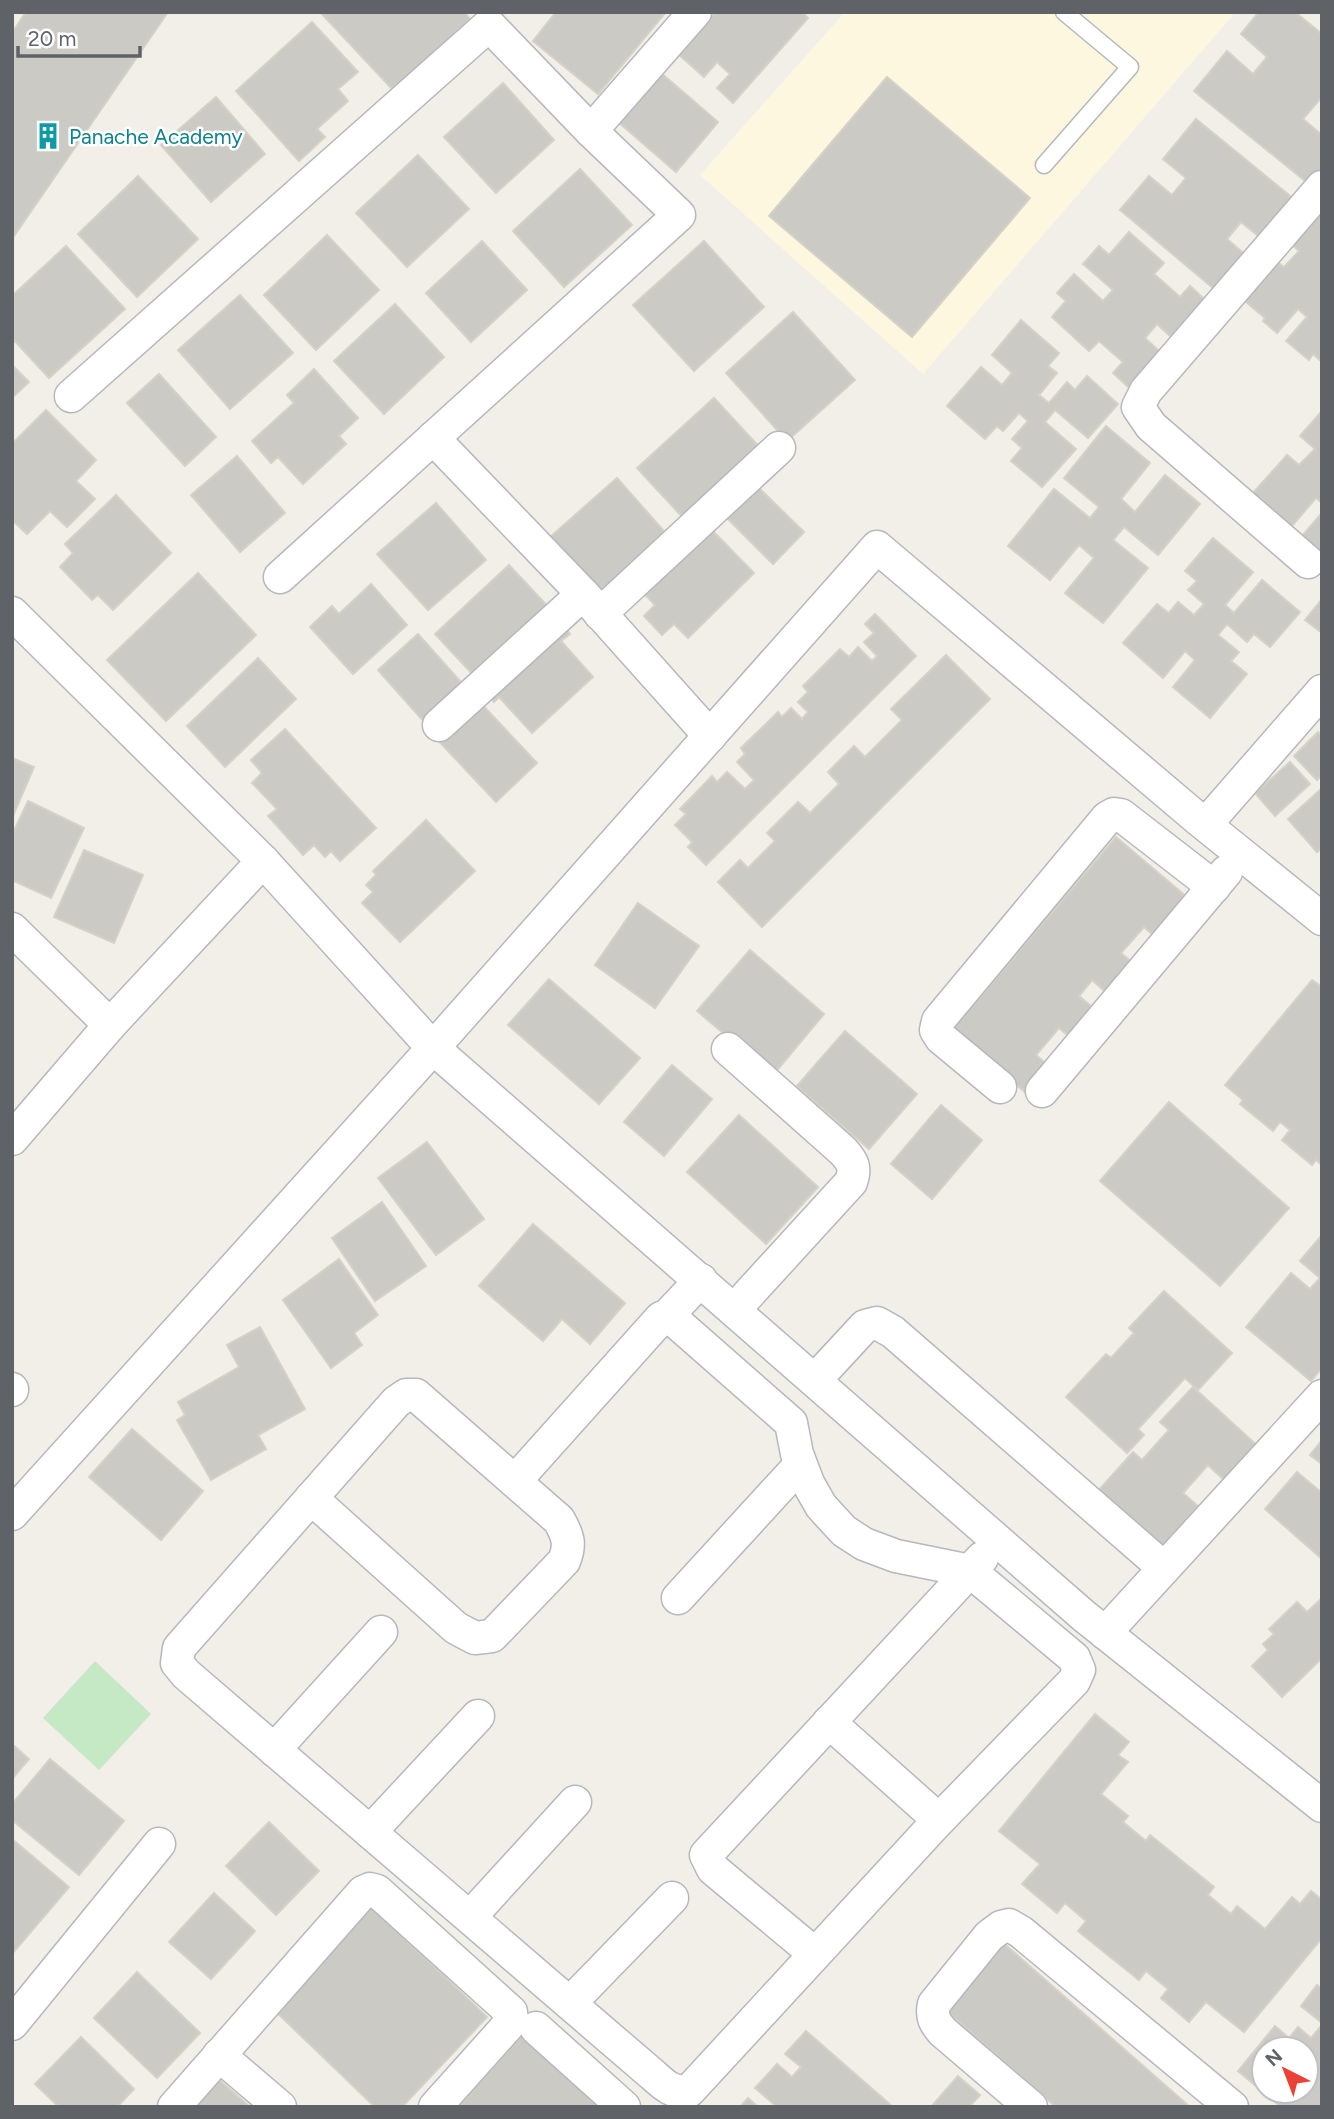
<svg xmlns="http://www.w3.org/2000/svg" width="1334" height="2119" font-family="Figtree,sans-serif">
<style>
.commercial{fill:#fef7e0}
.green{fill:#c5e8c5}
.building{fill:#cccac5;stroke:#d6d1c6;stroke-width:2;fill-rule:evenodd}
.lines{fill:none;stroke-linecap:round;stroke-linejoin:round}
.lane-casing{stroke:#b5b8bc;stroke-width:19}
.street-casing{stroke:#b5b8bc;stroke-width:35}
.lane{stroke:#fff;stroke-width:16}
.street{stroke:#fff;stroke-width:32}
.labels{text-anchor:middle;dominant-baseline:central;stroke-width:5;stroke-linejoin:round;paint-order:stroke}
.culture-label{font-size:21px;fill:#0d838f;stroke:#fff;text-anchor:start}
</style>
<rect width="100%" height="100%" fill="#f1efe8"/>
<polygon class="commercial" points="845,12 1229,12 1233,15 923,374 700,175"/>
<polygon class="green" points="95,1661 151,1714 99,1770 43,1718"/>
<g class="building">
<polygon points="26,12 168,12 12,239 12,33"/>
<polygon points="320,12 464,12 470,19 394,91"/>
<polygon points="556,12 666,12 598,94 533,41"/>
<polygon points="715,12 802,12 808,18 733,103 717,88 730,74 717,62 704,77 678,54"/>
<polygon points="1259,12 1295,12 1322,34 1322,101 1320,99 1303,119 1322,135 1322,180 1315,189 1194,91 1227,51 1253,74 1267,57 1241,34"/>
<polygon points="312,22 358,72 338,89 348,101 317,129 325,137 299,161 236,91"/>
<polygon points="660,72 718,122 676,172 618,122"/>
<polygon points="887,77 1030,198 912,337 769,216"/>
<polygon points="503,83 554,140 496,193 444,137"/>
<polygon points="216,97 265,154 211,202 161,145"/>
<polygon points="1196,119 1300,204 1267,243 1241,222 1227,239 1249,258 1219,293 1120,210 1149,176 1172,195 1186,178 1163,159"/>
<polygon points="418,155 469,209 407,267 356,213"/>
<polygon points="580,169 632,225 564,287 513,231"/>
<polygon points="138,176 198,239 137,297 78,234"/>
<polygon points="1322,204 1322,362 1313,354 1309,360 1286,341 1307,317 1298,309 1277,333 1263,321 1265,318 1245,301 1262,280 1272,258 1284,267 1299,251 1284,238"/>
<polygon points="1129,232 1164,263 1154,274 1180,297 1190,286 1214,308 1180,345 1157,324 1145,338 1168,359 1136,394 1113,373 1123,362 1099,341 1089,351 1052,317 1066,301 1057,293 1074,274 1103,301 1113,290 1083,264 1099,246 1109,255"/>
<polygon points="327,235 379,290 316,350 264,295"/>
<polygon points="482,241 527,290 471,342 426,293"/>
<polygon points="704,241 764,307 694,371 633,305"/>
<polygon points="66,246 125,309 49,378 12,338 12,296"/>
<polygon points="240,295 293,353 230,409 178,350"/>
<polygon points="395,304 444,357 384,414 334,361"/>
<polygon points="793,312 855,380 787,441 726,373"/>
<polygon points="1021,320 1059,353 1048,366 1057,373 1039,395 1049,403 1067,382 1075,390 1087,376 1118,404 1088,438 1055,410 1045,422 1076,449 1042,487 1011,461 1022,448 1012,439 1028,421 1019,413 1003,431 997,426 985,439 947,406 981,367 1002,385 1012,373 992,355"/>
<polygon points="12,365 29,382 12,398"/>
<polygon points="314,369 358,418 339,436 346,444 303,484 278,457 271,463 252,441 294,403 287,395"/>
<polygon points="159,374 216,437 185,466 127,403"/>
<polygon points="714,398 764,452 687,522 637,468"/>
<polygon points="46,410 96,460 76,481 95,499 67,527 50,511 27,534 12,520 12,444"/>
<polygon points="1322,411 1322,503 1316,498 1291,527 1253,493 1287,455 1299,465 1315,449 1300,436"/>
<polygon points="1106,426 1150,463 1121,499 1135,512 1165,475 1200,504 1158,555 1124,527 1113,540 1148,568 1103,623 1065,593 1094,558 1079,545 1050,580 1008,546 1054,489 1090,518 1099,507 1064,478"/>
<polygon points="237,456 285,513 240,552 191,495"/>
<polygon points="617,478 670,538 602,598 549,538"/>
<polygon points="754,483 804,532 773,564 723,514"/>
<polygon points="116,495 171,553 113,610 98,595 92,600 60,567 73,553 65,544"/>
<polygon points="436,503 486,560 428,610 377,554"/>
<polygon points="1322,513 1322,554 1302,536"/>
<polygon points="707,525 754,573 688,638 674,624 662,635 644,616 655,605 641,590"/>
<polygon points="1213,538 1253,572 1225,605 1234,613 1262,580 1300,612 1270,647 1254,634 1247,642 1227,624 1218,635 1239,652 1231,661 1247,674 1210,718 1173,687 1195,660 1185,651 1163,678 1123,643 1157,604 1169,613 1178,602 1194,615 1204,604 1188,590 1197,581 1185,571"/>
<polygon points="509,565 553,612 479,681 435,634"/>
<polygon points="198,573 256,635 166,721 107,660"/>
<polygon points="371,584 407,625 353,674 310,627 332,606 339,614"/>
<polygon points="1322,599 1322,633 1305,620"/>
<polygon points="875,614 916,656 706,865 688,847 692,842 675,825 686,814 680,809 712,776 717,782 727,772 745,789 754,780 737,762 745,754 741,748 778,712 782,717 791,708 802,719 808,712 798,702 808,692 803,686 840,649 849,657 858,647 872,661 877,656 864,642 874,633 865,624"/>
<polygon points="558,619 570,634 561,641 593,677 532,733 499,697 494,702 481,688"/>
<polygon points="418,634 467,689 427,725 378,670"/>
<polygon points="946,655 990,699 762,927 718,882 740,860 748,868 775,841 767,833 798,802 810,813 839,784 828,772 854,746 865,757 902,720 891,709"/>
<polygon points="258,658 296,699 225,767 187,726"/>
<polygon points="474,696 537,763 496,802 433,735"/>
<polygon points="285,729 376,828 340,861 331,851 325,857 314,845 303,855 268,816 277,809 252,783 262,773 251,760"/>
<polygon points="1318,732 1322,736 1322,775 1317,780 1294,756"/>
<polygon points="12,758 34,767 12,818"/>
<polygon points="1290,762 1310,784 1275,816 1255,793"/>
<polygon points="1322,788 1322,848 1317,852 1288,819"/>
<polygon points="28,801 84,828 51,898 12,880 12,835"/>
<polygon points="426,820 475,871 400,942 362,903 373,892 366,885 376,875 373,871"/>
<polygon points="1116,837 1194,903 1161,942 1144,927 1121,953 1135,965 1110,996 1092,980 1079,996 1097,1011 1072,1039 1059,1028 1036,1055 1049,1066 1026,1093 952,1030"/>
<polygon points="84,850 143,875 114,943 54,917"/>
<polygon points="638,903 699,946 655,1008 595,965"/>
<polygon points="750,950 824,1014 773,1075 697,1011"/>
<polygon points="549,979 640,1058 599,1104 508,1025"/>
<polygon points="1312,980 1322,987 1322,1165 1316,1160 1312,1165 1282,1140 1290,1130 1280,1122 1273,1131 1240,1104 1243,1100 1225,1085"/>
<polygon points="845,1031 917,1094 869,1149 797,1086"/>
<polygon points="672,1065 712,1099 664,1156 624,1122"/>
<polygon points="1169,1102 1289,1208 1220,1286 1100,1181"/>
<polygon points="941,1105 982,1140 932,1199 891,1164"/>
<polygon points="739,1115 818,1187 766,1244 687,1172"/>
<polygon points="427,1142 484,1219 436,1255 378,1178"/>
<polygon points="382,1202 426,1266 375,1301 332,1238"/>
<polygon points="533,1224 625,1303 590,1344 562,1319 543,1341 479,1286"/>
<polygon points="1322,1235 1322,1368 1311,1381 1246,1327 1291,1273 1310,1289 1320,1278 1300,1261"/>
<polygon points="339,1259 378,1315 354,1333 362,1345 331,1368 283,1300"/>
<polygon points="1164,1291 1232,1353 1198,1390 1185,1378 1138,1429 1144,1435 1127,1453 1066,1397 1106,1354 1111,1358 1134,1333 1129,1328"/>
<polygon points="260,1327 305,1409 258,1435 266,1449 211,1480 177,1420 185,1415 178,1402 239,1367 227,1345"/>
<polygon points="1193,1387 1262,1450 1225,1481 1208,1465 1183,1493 1200,1508 1170,1555 1099,1490 1133,1452 1142,1460 1169,1430 1160,1422"/>
<polygon points="132,1429 203,1491 161,1540 89,1477"/>
<polygon points="1322,1440 1322,1464 1310,1455"/>
<polygon points="1297,1472 1322,1493 1322,1559 1265,1509"/>
<polygon points="1322,1598 1322,1658 1282,1697 1252,1666 1268,1650 1263,1644 1274,1634 1269,1629 1297,1602 1307,1612"/>
<polygon points="1095,1714 1129,1742 1118,1755 1128,1762 1101,1794 1128,1816 1123,1822 1146,1841 1150,1835 1214,1887 1208,1895 1231,1914 1237,1906 1265,1929 1292,1897 1300,1904 1311,1891 1322,1900 1322,1938 1244,2032 1206,2002 1189,2022 1161,1998 1168,1989 1146,1971 1139,1980 1078,1931 1086,1921 1065,1903 1057,1913 1022,1884 1040,1864 999,1831"/>
<polygon points="12,1744 29,1759 12,1779"/>
<polygon points="50,1759 124,1821 79,1875 12,1820 12,1804"/>
<polygon points="269,1822 319,1871 276,1915 226,1866"/>
<polygon points="12,1839 69,1887 12,1954"/>
<polygon points="214,1893 255,1931 211,1979 169,1942"/>
<polygon points="367,1903 487,2017 402,2107 375,2107 269,2005"/>
<polygon points="1001,1941 1190,2107 1056,2107 942,2007"/>
<polygon points="137,1972 200,2033 157,2078 94,2018"/>
<polygon points="1317,1985 1322,1989 1322,2023 1301,2006"/>
<path d="M1322 2025V2107H1281L1238 2071 1275 2026 1289 2038 1298 2027 1311 2038ZM1264 2049H1306V2091H1264Z"/>
<polygon points="806,2031 893,2107 777,2107 755,2088 777,2064 792,2077 801,2067 785,2054"/>
<polygon points="525,2032 609,2107 458,2107"/>
<polygon points="81,2037 134,2089 117,2107 59,2107 35,2084"/>
<polygon points="209,2071 250,2107 179,2107"/>
<polygon points="958,2076 980,2095 969,2107 931,2107"/>
<polygon points="748,2098 758,2107 740,2107"/>
</g>
<g class="lines">
<defs>
<polyline id="lane" points="1044,165 1130,67 1064,12"/>
<g id="street">
<polyline points="591,131 695,12"/>
<polyline points="71,396 489,25 591,131 679,215 280,577"/>
<polyline points="433,438 583,594 710,736"/>
<polyline points="1308,562 1151,426 1138,407 1146,391 1322,187"/>
<polyline points="12,613 263,861 433,1048 1084,1616 1322,1806"/>
<polyline points="600,614 779,448"/>
<polyline points="439,725 583,594"/>
<polyline points="1206,824 1322,691"/>
<polyline points="12,929 110,1025"/>
<path d="M728 1049 843 1151C853 1162 856 1168 851 1182L734 1310"/>
<polyline points="1000,1087 941,1038 936,1030 938,1021 1107,818 1114,814 1121,815 1214,887"/>
<polyline points="1042,1091 1226,872"/>
<polyline points="12,1139 110,1025 263,861"/>
<polyline points="815,1380 865,1326 877,1323 893,1332 1164,1568"/>
<polyline points="12,1389 12,1390"/>
<polyline points="515,1481 661,1318 668,1315 701,1280"/>
<path d="M311 1498 456 1628 475 1638 492 1636 564 1561C571 1544 568 1536 559 1520L416 1395H406L396 1402 179 1648 177 1663 186 1674 653 2075C664 2085 673 2094 689 2091L939 1820 1074 1681 1079 1670 1074 1658 970 1571 896 1556 864 1544 844 1531 821 1506 808 1483 797 1454 791 1423 668 1315"/>
<polyline points="12,1514 433,1048 877,547 1198,819 1322,919"/>
<polyline points="678,1598 800,1465"/>
<polyline points="1105,1633 1322,1396"/>
<polyline points="829,1722 939,1820"/>
<polyline points="274,1750 381,1632"/>
<polyline points="370,1832 478,1716"/>
<polyline points="470,1917 575,1802"/>
<polyline points="815,1954 713,1869 706,1855 982,1558"/>
<polyline points="570,2003 672,1898"/>
<polyline points="12,2024 159,1844"/>
<polyline points="536,2028 624,2107"/>
<polyline points="219,2055 280,2107"/>
<polyline points="174,2107 363,1892 370,1889 377,1891 511,2012 512,2021 435,2107"/>
<path d="M1031 2107 943 2032C935 2023 931 2017 934 2004L989 1936 1001 1927 1009 1925 1021 1932 1232 2107"/>
</g>
</defs>
<use href="#lane" class="lane-casing"/>
<use href="#street" class="street-casing"/>
<use href="#lane" class="lane"/>
<use href="#street" class="street"/>
</g>
<defs>
<symbol id="building-bare" viewBox="-9 -9 18 18"><path d="M-4-6H4V6H1V3H-1V6H-4ZM-2.5-4.3h1.7v1.8h-1.7ZM.8-4.3h1.7v1.8H.8ZM-2.5-1h1.7V.8h-1.7ZM.8-1h1.7V.8H.8Z" fill="#0f9aa8" stroke="#fff" stroke-width="2.5" paint-order="stroke"/></symbol>
</defs>
<g fill-rule="evenodd">
<use href="#building-bare" x="29" y="117" width="38" height="38"/>
</g>
<g class="labels">
<g class="culture-label">
<text x="69" y="136">Panache Academy</text>
</g>
</g>
<rect width="1334" height="2119" fill="none" stroke="#5f6368" stroke-width="28"/>
<g transform="translate(1285 2070) rotate(318)"><circle r="33" fill="#ffffff" stroke="#bfc1c3" stroke-width="2"/>
<path d="M0-5L12 26L0 18L-12 26Z" fill="#ea4335"/>
<text y="-10" font-size="19" font-weight="bold" text-anchor="middle" fill="#5f6368">N</text>
</g>
<path d="M18 46v10h122v-10" fill="none" stroke="#5f6368" stroke-width="3.5"/>
<text x="28" y="46" font-size="21" fill="#5f6368" stroke="#ffffff" stroke-width="5" paint-order="stroke">20 m</text>
</svg>
